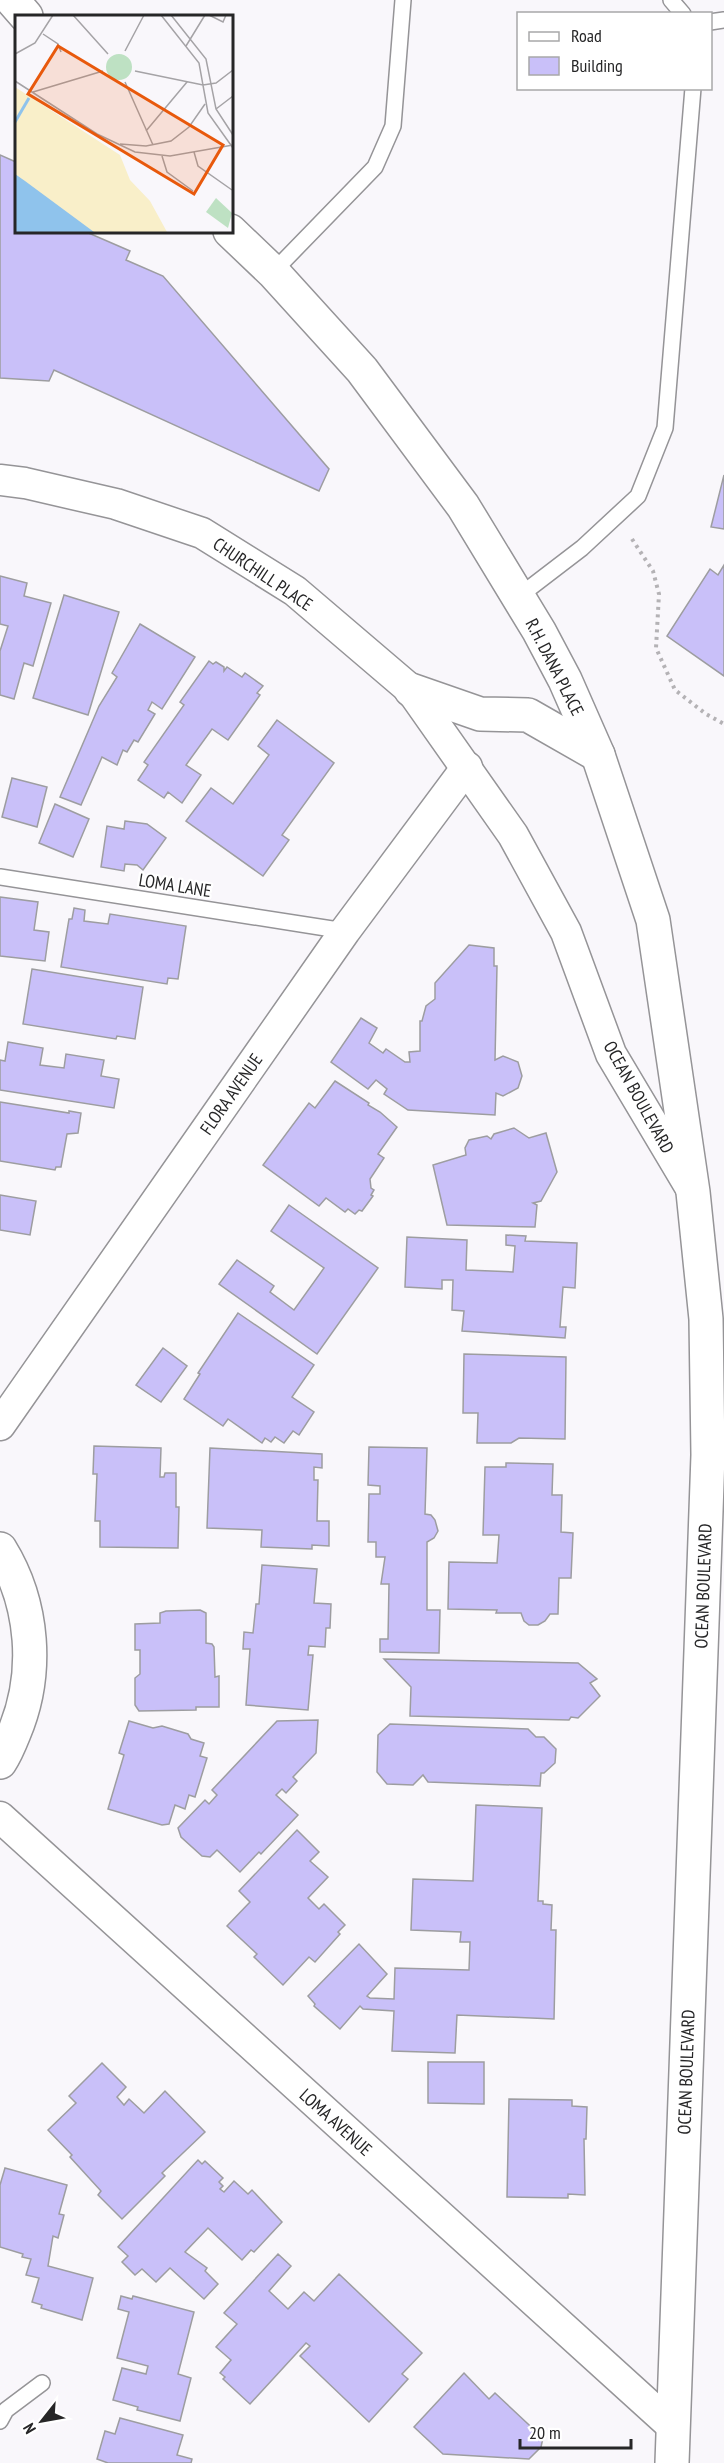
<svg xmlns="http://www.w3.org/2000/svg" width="724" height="2463" font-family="'PT Sans Narrow',sans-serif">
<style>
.building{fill:#c9c0f9;stroke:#9d9da0;stroke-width:1.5}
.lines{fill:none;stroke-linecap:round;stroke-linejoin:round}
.service-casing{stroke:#959497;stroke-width:18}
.minor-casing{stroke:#959497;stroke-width:33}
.tertiary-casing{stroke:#959497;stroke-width:36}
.secondary-casing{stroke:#959497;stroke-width:36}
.path{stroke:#b4b2b5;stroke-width:4;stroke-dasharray:3 4.5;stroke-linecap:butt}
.service{stroke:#fff;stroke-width:15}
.minor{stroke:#fff;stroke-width:30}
.tertiary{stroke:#fff;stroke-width:33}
.secondary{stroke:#fff;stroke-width:33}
.labels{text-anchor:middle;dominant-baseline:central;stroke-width:4.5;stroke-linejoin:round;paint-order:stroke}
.street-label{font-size:18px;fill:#262627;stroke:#fff}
.inset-river{fill:none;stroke:#8fc3ec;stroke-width:3}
.inset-road{fill:none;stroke:#a5a3a6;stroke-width:1.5}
.view{fill:#e8590c;fill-opacity:0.15;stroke:#e8590c;stroke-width:3}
.inset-edge{fill:none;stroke:#262627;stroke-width:3}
</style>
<rect width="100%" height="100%" fill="#f9f7fb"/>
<g class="building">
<polygon points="0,155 16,162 16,231 84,231 130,251 126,260 163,276 329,469 319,491 54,370 49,381 0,378"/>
<polygon points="724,475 724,529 711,527"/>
<polygon points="724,565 724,676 667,636 710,569 718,575"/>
<polygon points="0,576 27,583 24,596 51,603 33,666 24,663 14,699 0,695 0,651 8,626 0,624"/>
<polygon points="64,595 119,612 88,715 33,698"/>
<polygon points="140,624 195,657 162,709 152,702 148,710 155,714 138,742 134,740 127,752 123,750 117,765 102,757 81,805 60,797 99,706 117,677 112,673"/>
<polygon points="209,661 213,664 216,662 224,667 224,671 227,667 242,677 245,673 263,686 257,693 260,695 228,740 212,729 186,765 201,775 182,803 168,792 164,798 138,780 148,765 144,762 184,705 180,702"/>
<polygon points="277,720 334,763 282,835 289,840 263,876 186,821 211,788 233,804 269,755 258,746"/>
<polygon points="12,778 47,787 37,827 2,817"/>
<polygon points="55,804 89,819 73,857 39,843"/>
<polygon points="125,821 147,824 166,838 143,870 137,865 125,864 124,871 101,867 107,826 124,829"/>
<polygon points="0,897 38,902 34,930 49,932 45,961 0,956"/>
<polygon points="74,908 85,910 84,921 108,924 110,914 186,926 178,979 168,978 167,984 61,967 69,919 72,919"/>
<polygon points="469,945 494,948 494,966 497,966 495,1060 503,1056 518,1062 522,1076 518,1088 503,1096 496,1093 495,1115 408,1110 384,1094 387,1089 376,1080 368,1089 331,1062 361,1018 377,1028 369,1043 383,1053 386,1049 405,1062 410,1062 409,1052 420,1051 420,1021 422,1021 426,1006 435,999 435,983"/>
<polygon points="32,969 143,987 135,1039 117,1036 116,1039 23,1024"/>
<polygon points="8,1042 43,1048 40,1065 64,1068 66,1054 104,1060 101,1076 119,1079 114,1108 0,1090 0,1060 5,1061"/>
<polygon points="335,1081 369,1103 368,1105 380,1112 397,1127 378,1154 384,1158 370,1179 371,1188 374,1190 371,1195 373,1196 362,1211 359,1210 355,1214 348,1209 345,1212 326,1198 319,1206 263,1165 309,1103 315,1108"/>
<polygon points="0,1102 69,1113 69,1111 81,1113 78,1133 67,1134 61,1167 56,1167 55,1170 0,1161"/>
<polygon points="514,1128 529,1138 546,1133 557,1172 541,1201 533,1203 537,1205 535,1227 447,1225 433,1165 466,1155 465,1148 469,1140 487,1136 491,1139 494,1134"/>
<polygon points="0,1195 36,1201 30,1235 0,1230"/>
<polygon points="289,1205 378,1268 317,1354 219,1284 237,1260 274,1286 270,1292 294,1310 324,1268 271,1231"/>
<polygon points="506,1235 526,1236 525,1241 577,1243 575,1288 563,1287 560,1327 566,1327 565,1338 462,1331 464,1311 452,1310 453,1280 442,1280 442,1289 405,1287 407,1237 467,1240 466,1270 513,1272 515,1246 506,1245"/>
<polygon points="238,1313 314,1365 292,1397 314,1412 299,1435 293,1431 284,1443 275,1437 271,1442 265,1438 262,1443 228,1419 223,1426 184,1399 200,1374 198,1373"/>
<polygon points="163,1348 187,1366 161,1402 136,1385"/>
<polygon points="464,1354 566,1357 565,1439 519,1438 511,1443 477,1443 478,1413 463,1413"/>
<polygon points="94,1446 161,1448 160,1477 164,1477 165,1473 176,1473 176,1507 179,1507 178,1548 100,1547 100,1521 95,1521 97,1474 93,1474"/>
<polygon points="369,1447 427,1448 425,1514 431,1515 435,1520 438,1531 434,1538 427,1542 427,1610 440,1610 439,1653 380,1652 380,1639 388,1639 389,1584 381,1584 385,1557 376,1557 376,1542 368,1542 369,1494 380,1494 380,1486 368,1485"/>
<polygon points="210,1448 322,1454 322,1468 314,1467 314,1480 318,1480 317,1521 329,1521 329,1546 312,1545 312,1549 261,1547 262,1530 207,1528"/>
<polygon points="506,1463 553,1464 552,1495 562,1495 561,1532 573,1533 571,1578 559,1578 558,1614 550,1614 545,1621 538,1625 529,1625 524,1621 521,1613 496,1613 497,1610 448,1609 449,1562 497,1563 499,1535 483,1535 485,1467 506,1467"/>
<polygon points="262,1565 317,1569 314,1603 331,1604 330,1628 326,1628 325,1647 309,1646 308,1655 313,1655 308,1710 246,1705 250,1649 243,1649 244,1632 253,1633 256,1604 259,1604"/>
<polygon points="200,1610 206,1613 206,1643 212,1644 214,1647 215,1677 219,1676 219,1707 196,1707 196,1710 139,1711 135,1705 135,1678 140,1674 140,1650 135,1650 135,1624 160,1623 160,1613 166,1611"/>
<polygon points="384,1659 578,1663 597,1679 590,1683 600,1696 578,1718 571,1717 569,1720 410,1716 411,1687"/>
<polygon points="318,1720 316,1753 293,1777 297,1781 286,1793 282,1789 276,1795 298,1815 261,1854 259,1852 240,1872 217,1850 210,1857 202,1856 181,1837 178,1828 205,1800 209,1804 217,1795 212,1790 277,1721"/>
<polygon points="129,1721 153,1728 162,1726 188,1734 191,1739 204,1743 200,1756 207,1758 195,1797 189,1795 185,1809 175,1805 169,1824 162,1825 108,1809 124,1755 119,1753"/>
<polygon points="390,1724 528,1729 536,1737 544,1737 556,1749 555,1763 544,1773 541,1773 540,1786 428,1782 423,1775 413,1785 387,1784 377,1772 378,1735"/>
<polygon points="476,1805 542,1808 538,1901 543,1901 543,1904 552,1905 551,1930 556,1930 554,2019 457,2015 455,2053 392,2051 394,2011 363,2009 360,2006 340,2029 314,2006 315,2004 308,1996 359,1944 387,1974 367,1996 370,1998 394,1999 395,1968 469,1970 470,1942 460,1942 461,1932 411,1930 413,1879 473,1881"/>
<polygon points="297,1830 319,1852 310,1861 328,1877 308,1898 319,1909 324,1904 345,1925 338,1932 340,1934 315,1962 309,1957 283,1985 254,1957 257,1954 227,1926 250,1902 239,1891"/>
<polygon points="428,2062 484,2062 484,2104 428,2103"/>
<polygon points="102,2063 126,2087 117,2097 124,2105 129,2099 144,2113 165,2091 205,2132 162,2173 165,2176 122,2219 98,2195 101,2191 70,2157 72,2155 48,2130 76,2103 69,2096"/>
<polygon points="509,2099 572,2100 572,2106 587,2107 586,2139 584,2139 585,2195 568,2194 568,2198 507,2197"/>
<polygon points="198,2160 202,2164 205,2161 223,2178 219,2182 223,2186 220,2189 224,2192 234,2181 248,2194 252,2190 282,2222 254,2252 251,2250 242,2260 208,2228 185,2252 207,2268 205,2271 218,2284 204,2299 170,2268 156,2282 142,2269 135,2275 122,2262 128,2256 118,2247"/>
<polygon points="5,2168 67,2185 59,2214 64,2215 58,2238 53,2236 48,2266 93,2278 82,2320 41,2308 42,2305 32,2302 39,2278 26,2275 31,2259 22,2257 23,2254 0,2247 0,2185"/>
<polygon points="278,2254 291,2266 269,2291 288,2309 304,2292 314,2301 339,2274 422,2353 402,2374 408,2379 369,2422 300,2356 310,2346 306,2343 250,2404 223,2379 225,2377 220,2373 231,2360 216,2347 237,2324 224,2313"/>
<polygon points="121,2296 132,2299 133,2296 194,2312 178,2374 191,2378 180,2421 137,2410 138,2407 113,2400 122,2368 146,2374 148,2366 117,2358 129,2312 118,2309"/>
<polygon points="464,2373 489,2399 495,2393 543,2438 541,2447 529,2459 443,2454 414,2427"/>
<polygon points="120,2418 183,2435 177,2455 192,2459 191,2463 108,2463 97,2459 105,2431 115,2434"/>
</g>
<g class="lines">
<defs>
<g id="service">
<polyline points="671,0 683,14"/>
<polyline points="710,22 724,20"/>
<polyline points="273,272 375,167 393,126 403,0"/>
<polyline points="518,597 582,548 638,496 665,428 693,88"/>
<polyline points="0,877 345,931"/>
<polyline points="0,2421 6,2410 42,2383"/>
</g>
<g id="minor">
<polyline points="0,480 25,483 116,504 202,533 295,591 411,690 513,835 566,932 611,1054 692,1190"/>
<polyline points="0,1425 345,931 467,767"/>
<polyline points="0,1817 673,2427"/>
</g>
<path id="tertiary" d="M0 1549C34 1604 39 1674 14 1733 10 1743 6 1753 0 1762"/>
<g id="secondary">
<polyline points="12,0 26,16"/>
<polyline points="230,231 273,272 362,370 463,506 539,631 565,680 598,755 653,920 693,1192 706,1319 708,1455 672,2463"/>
<polyline points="411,690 480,714 528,715 598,755"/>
</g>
</defs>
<use href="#service" class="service-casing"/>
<use href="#minor" class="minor-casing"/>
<use href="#tertiary" class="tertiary-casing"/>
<use href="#secondary" class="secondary-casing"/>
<polyline class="path" points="632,539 653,571 659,594 656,648 675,690 706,714 724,724"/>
<use href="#service" class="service"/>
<use href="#minor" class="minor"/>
<use href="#tertiary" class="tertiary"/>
<use href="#secondary" class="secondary"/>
</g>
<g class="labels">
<g class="street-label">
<text transform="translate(263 574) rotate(34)">CHURCHILL PLACE</text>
<text transform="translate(555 667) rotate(63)">R.H. DANA PLACE</text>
<text transform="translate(175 885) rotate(9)">LOMA LANE</text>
<text transform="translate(231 1094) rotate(-55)">FLORA AVENUE</text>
<text transform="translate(639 1097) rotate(61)">OCEAN BOULEVARD</text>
<text transform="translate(703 1586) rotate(-88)">OCEAN BOULEVARD</text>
<text transform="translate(686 2072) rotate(-88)">OCEAN BOULEVARD</text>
<text transform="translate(336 2122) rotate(42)">LOMA AVENUE</text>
</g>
</g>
<g transform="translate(15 15)">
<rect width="218" height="218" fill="#f9f7fb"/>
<path d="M0 72 105 140 115 165 135 186 152 217H0Z" fill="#f9efc9"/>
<path d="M91 52a13 13 0 1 1 26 0a13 13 0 1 1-26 0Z" fill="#bee1c3"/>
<path d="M201 183 217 198 213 213 191 197Z" fill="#bee1c3"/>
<path d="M0 159 10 166 79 217H0Z" fill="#8fc3ec"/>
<path class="inset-river" d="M0 107 14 83"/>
<path class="inset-road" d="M58 0 93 39M146 0 184 48 193 98 218 133M156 0 191 44 201 94 218 120M194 0 208 7 211 0M28 19 43 29 46 37M171 31 190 0M110 36 129 0M0 39 20 28 38 0M120 56 188 70 201 68 218 55M0 66 82 119 120 137 155 141 218 130M110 67 138 130M18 77 88 56M201 94 218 81M131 116 172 67M105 129 131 131 156 126 174 112 190 89M179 137 183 151 217 175M147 141 152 157 178 176"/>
<path class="view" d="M43 31 208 130 179 179 13 79Z"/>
<rect width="218" height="218" class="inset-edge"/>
</g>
<rect x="517" y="12" width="195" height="78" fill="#ffffff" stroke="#a8a8a9" stroke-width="1.5"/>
<rect x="529" y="32" width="30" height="9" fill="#ffffff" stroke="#a8a8a9" stroke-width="1.5"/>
<text x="571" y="42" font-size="18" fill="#262627">Road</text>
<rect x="529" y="57" width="30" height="18" fill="#c9c0f9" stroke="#a8a8a9" stroke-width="1.5"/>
<text x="571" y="72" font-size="18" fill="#262627">Building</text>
<g transform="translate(42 2421) rotate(239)" stroke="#ffffff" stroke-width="4.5" paint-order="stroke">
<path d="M0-4.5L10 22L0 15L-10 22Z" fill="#262627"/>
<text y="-9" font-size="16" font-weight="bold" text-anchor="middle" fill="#262627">N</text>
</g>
<path d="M520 2439v9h111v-9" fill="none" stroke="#262627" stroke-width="3"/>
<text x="529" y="2439" font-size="18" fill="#262627" stroke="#ffffff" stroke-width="4.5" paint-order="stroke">20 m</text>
</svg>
